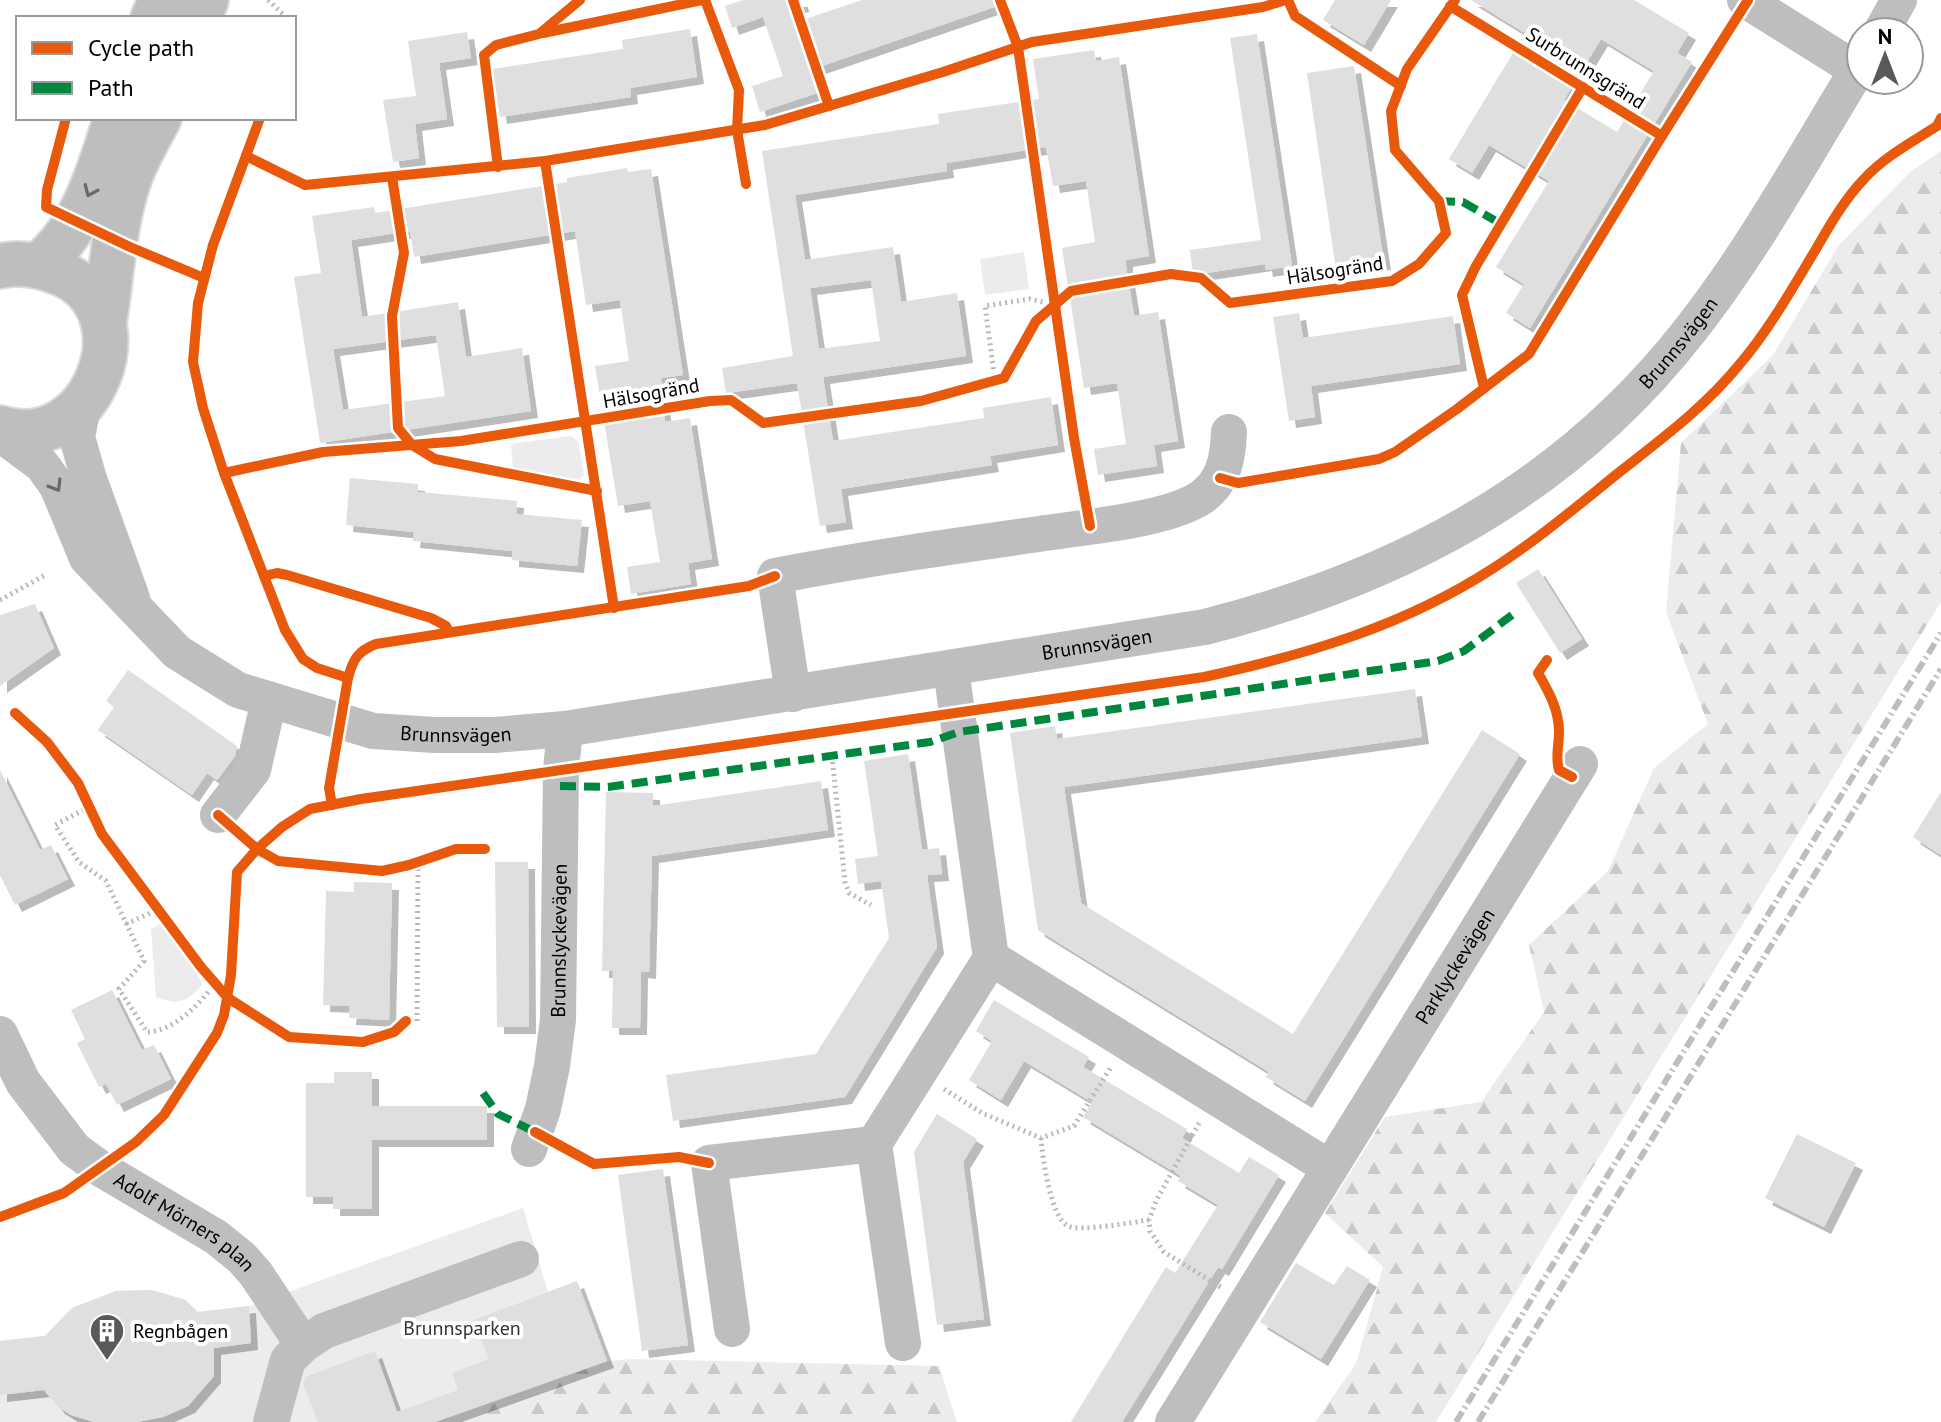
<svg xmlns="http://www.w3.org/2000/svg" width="1941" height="1422" font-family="'PT Sans',sans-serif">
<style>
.green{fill:#ececec}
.forest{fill:url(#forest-firs)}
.building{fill:#dfdfdf;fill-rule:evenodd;filter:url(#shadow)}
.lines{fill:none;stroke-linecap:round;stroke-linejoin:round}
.major-casing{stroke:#dbdbdb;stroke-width:48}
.path{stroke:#b9b9b9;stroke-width:5;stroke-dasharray:2 4;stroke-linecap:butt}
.minor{stroke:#bebebe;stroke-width:36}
.major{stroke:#bebebe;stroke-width:44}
.rail{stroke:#bebebe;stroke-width:6;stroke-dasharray:12 4 2 4;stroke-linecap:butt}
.quiet{stroke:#00873e;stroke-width:8;stroke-dasharray:16 8;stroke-linecap:butt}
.cycleway-casing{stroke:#fff;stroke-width:15}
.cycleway{stroke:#e8590c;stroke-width:10}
.oneway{stroke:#686868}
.labels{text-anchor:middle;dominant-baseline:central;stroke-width:8;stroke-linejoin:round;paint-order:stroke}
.street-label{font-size:20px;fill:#000;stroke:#fff}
.park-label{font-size:20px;fill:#333;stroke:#fff}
.poi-label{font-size:20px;fill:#000;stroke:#fff;text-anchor:start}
</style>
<defs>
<pattern id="forest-firs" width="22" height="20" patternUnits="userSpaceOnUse" patternTransform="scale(2)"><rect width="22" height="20" fill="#ececec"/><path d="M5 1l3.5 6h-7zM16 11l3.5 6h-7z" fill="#c9c9c9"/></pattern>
<filter id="shadow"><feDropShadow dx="7" dy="7" stdDeviation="0" flood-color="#0004"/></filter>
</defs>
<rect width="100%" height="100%" fill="#fff"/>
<g class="green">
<polygon points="1024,252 1029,289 985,295 980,259"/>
<polygon points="571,436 578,441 584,474 580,480 513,469 511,444"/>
<path d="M163 922 203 984C186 1002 180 1006 156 997L151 929Z"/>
<polygon points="523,1208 548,1292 577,1281 607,1361 624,1422 0,1422 0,1341 45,1336 72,1308 116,1291 152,1290 197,1312 249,1306"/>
</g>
<g class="forest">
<polygon points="1941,151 1941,602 1436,1422 1315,1422 1356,1364 1383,1267 1325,1213 1385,1117 1481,1102 1544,1012 1529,945 1608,871 1654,768 1708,724 1666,612 1681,443 1773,355 1839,245 1910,172"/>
<polygon points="630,1359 939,1366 957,1422 447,1422 607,1361"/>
</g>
<g class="building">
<polygon points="743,0 801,0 802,5 789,9 794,23 862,0 1003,0 1003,4 810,70 817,93 760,112 752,86 783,76 763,17 732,28 725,6"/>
<polygon points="1335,0 1391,0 1364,45 1323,20"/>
<path d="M1471 0H1634L1689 33 1677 53 1692 62 1530 328 1506 313 1524 284 1496 267 1549 181 1489 145 1472 173 1449 159 1525 33ZM1601 39 1654 71 1617 132 1564 100Z"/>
<polygon points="690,29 697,77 630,88 631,97 500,117 492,69 623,49 622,40"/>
<polygon points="467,32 471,58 439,63 447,119 415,124 419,158 393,162 383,100 416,96 408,41"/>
<polygon points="1257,34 1292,266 1266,270 1265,264 1193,275 1190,250 1261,240 1230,38"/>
<path d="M1094 50 1096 61 1119 57 1149 256 1126 260V266L1134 316 1158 312 1178 441 1154 445 1157 466 1098 475 1094 449 1126 444 1117 383 1084 388 1062 248 1095 242 1086 181 1053 186 1046 147 946 163 947 171 795 195 805 260 893 247 901 302 957 293 966 356 823 377 833 441 984 418 983 408 1051 397 1058 445 990 456 992 465 841 489 846 522 820 526 797 383 726 393 722 368 793 356 762 151 939 124 938 114 1039 99 1033 59ZM871 280 880 341 819 349 810 288Z"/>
<polygon points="1354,66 1384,263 1336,270 1307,73"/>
<path d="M627 168 628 172 651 169 683 375 661 378 665 422 690 418 712 559 688 563 691 584 631 594 627 567 660 562 650 501 618 506 595 366 629 361 620 300 586 305 575 231 414 257 410 231 351 240 362 317 458 302 466 357 522 348 531 411 320 443 294 277 321 273 312 216 374 207 375 213 567 182V178ZM436 335 445 396 343 410 333 349Z"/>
<polygon points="1299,313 1303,338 1453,316 1460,364 1311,386 1315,417 1289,421 1273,317"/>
<polygon points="350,478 418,484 418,492 517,501 516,514 582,520 577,566 512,560 512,551 413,541 414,532 346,525"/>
<polygon points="1538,569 1582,639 1560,653 1516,583"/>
<polygon points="35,604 54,648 0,686 0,615"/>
<polygon points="128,670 237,746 235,756 217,780 207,773 192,795 98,730 114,707 106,701"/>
<polygon points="1415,689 1422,737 1064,787 1081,903 1293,1034 1482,730 1520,754 1305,1101 1266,1077 1269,1072 1038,930 1010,733 1055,726 1057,739"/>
<polygon points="908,754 922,850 939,848 942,874 927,875 937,947 845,1097 673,1121 666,1075 816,1054 889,938 881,881 858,884 855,859 878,856 864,761"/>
<polygon points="0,770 40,850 51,845 68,879 15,905 0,875"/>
<polygon points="821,781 828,830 652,856 649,972 641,971 640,1028 612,1028 613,971 602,971 606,792 653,793 653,806"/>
<polygon points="1941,792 1941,855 1913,837"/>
<polygon points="495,862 528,862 529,1027 497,1027"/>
<polygon points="354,882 392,883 389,1020 349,1018 350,1006 323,1005 326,891 354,892"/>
<polygon points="112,990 142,1050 154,1045 171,1079 117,1105 106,1084 99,1087 77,1043 85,1039 71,1010"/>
<polygon points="994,1000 1089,1057 1083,1067 1187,1129 1182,1138 1239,1173 1249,1157 1279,1175 1222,1269 1218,1267 1122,1422 1071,1422 1166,1267 1175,1273 1218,1205 1178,1181 1181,1176 1083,1117 1092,1102 1024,1061 1001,1100 969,1080 992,1041 976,1031"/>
<polygon points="334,1072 372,1072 372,1106 487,1106 487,1140 372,1140 372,1209 333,1209 333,1197 306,1197 306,1083 334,1083"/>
<polygon points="937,1114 977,1139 963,1162 984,1319 937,1325 914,1152"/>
<polygon points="1797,1134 1856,1163 1824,1227 1765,1198"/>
<polygon points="663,1169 688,1345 642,1351 618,1175"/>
<polygon points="1296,1263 1334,1285 1347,1266 1370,1280 1321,1359 1260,1322"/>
<polygon points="577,1281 607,1361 435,1422 318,1422 303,1383 305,1377 375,1351 397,1412 458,1390 452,1373 489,1359 474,1320"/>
<polygon points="152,1290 186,1300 197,1312 249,1306 251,1343 214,1348 214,1376 188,1406 163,1417 137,1422 94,1422 71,1415 58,1407 44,1390 0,1395 0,1341 45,1336 72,1308 116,1291"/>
</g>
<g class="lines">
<defs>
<g id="major">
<polyline points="153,18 161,0"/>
<polyline points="199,18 206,0"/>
<path d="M39 265C83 230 100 170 116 118"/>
<path d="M0 266C21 261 40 265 60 273 151 311 92 458 0 428"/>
<path d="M104 323C111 279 113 235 125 192 132 166 146 142 159 118"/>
</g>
</defs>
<use href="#major" class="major-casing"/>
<g class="path">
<polyline points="268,0 287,18"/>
<polyline points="294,25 295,26"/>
<polyline points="995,381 985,306 1030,299 1055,305"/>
<polyline points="0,600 47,574"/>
<polyline points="832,756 845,882 849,893 871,905"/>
<path d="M89 807 55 825 79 862 106 881 144 961 119 989 147 1032C174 1031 200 1004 215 983"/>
<polyline points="126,924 159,909"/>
<polyline points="417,1021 418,862"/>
<polyline points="944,1089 982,1113 1041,1138 1074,1126 1111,1067"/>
<polyline points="1199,1123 1156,1201 1149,1220 1150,1231 1164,1252 1222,1288"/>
<path d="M1041 1138C1042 1155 1051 1219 1068 1226 1079 1232 1134 1222 1149 1220"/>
</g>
<g class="minor">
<polyline points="1745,0 1857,70"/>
<polyline points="1881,32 1899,0"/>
<polyline points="83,406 77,437 88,476 132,598"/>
<path id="s1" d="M0 434 42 465 57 486 87 558 177 652 238 690 373 731 435 735H495L565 729 1205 627C1399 577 1566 490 1691 329 1756 246 1806 153 1861 64"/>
<path d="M793 694 775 576C867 558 961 545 1053 532 1093 526 1170 519 1202 497 1224 481 1228 458 1229 432"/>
<polyline points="218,815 253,770 269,700"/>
<polyline points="991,958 1330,1168"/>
<path id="s2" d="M0 1034 23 1082 74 1149 101 1169 216 1237 242 1258 256 1274 303 1345"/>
<path id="s3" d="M529 1149 543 1109 552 1066 558 1020 561 770 565 729"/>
<polyline points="732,1329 709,1163 874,1144"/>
<polyline points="903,1343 874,1144 991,958 951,669"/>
<polyline points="271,1422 288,1360 303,1345 324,1331 521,1259"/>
<path id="s4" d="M1173 1422 1580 764"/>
</g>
<use href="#major" class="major"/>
<g class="rail">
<polyline points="1456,1422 1941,633"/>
<polyline points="1478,1422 1941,669"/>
</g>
<g class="quiet">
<polyline points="1439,201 1463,202 1501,224"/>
<polyline points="560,786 608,787 930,742 959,732 1438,661 1464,651 1516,612"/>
<polyline points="483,1093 498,1114 535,1132"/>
</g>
<defs>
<g id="cycleway">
<polyline points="705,0 739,90 737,130 746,184"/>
<polyline points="793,0 829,106"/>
<polyline points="1000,0 1018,47 1074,438 1090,526"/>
<polyline points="1288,0 1295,16 1401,86"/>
<polyline points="1450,6 1662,136"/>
<polyline points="543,33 702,0"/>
<polyline points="66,118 47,190 46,207 130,247 204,278"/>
<polyline points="260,118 213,245 198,303 193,362 203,408 224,473 285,630 303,659 317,668 348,678"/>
<polyline points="246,156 305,185 545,161 765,125 943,72 1032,42 1263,7 1286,0"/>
<polyline points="545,161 614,608"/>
<polyline points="498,167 484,55 496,45 539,34 580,0"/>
<polyline points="392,177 404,253 392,316 398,428 412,445 435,459 597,491"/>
<polyline points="1484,388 1462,295 1476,266 1583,87"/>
<polyline points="224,473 323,452 461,441 710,401 731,400 763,423 921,401 1004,378 1036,321 1071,291 1171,274 1201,278 1230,303 1392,281 1419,264 1446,233 1439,201 1395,150 1391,111 1407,69 1455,0"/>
<polyline points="1220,478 1238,483 1379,459 1395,452 1457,409 1529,354 1662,136 1748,0"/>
<polyline points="264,576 277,573 287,575 431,618 446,626 449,632"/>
<path d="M1547 660 1538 673C1549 692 1559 710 1559 732 1559 746 1555 757 1559 770L1572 777"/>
<polyline points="15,713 47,742 78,783 102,834 201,967 228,998 289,1037 363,1042 394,1032 406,1021"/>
<path d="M332 805 329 788 348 678C353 659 358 651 376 644L749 586 775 576"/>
<polyline points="218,815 257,849 278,861 382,871 409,865 456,849 485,849"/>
<polyline points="535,1132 594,1164 679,1157 709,1163"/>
<path d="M0 1217 64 1193 136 1142 164 1115 217 1033 224 1015 231 975 237 872 257 849 282 827 310 809 361 799 1204 677C1305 655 1404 626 1492 569 1536 541 1576 507 1617 474 1660 440 1704 408 1739 365 1769 330 1792 289 1816 249 1830 225 1844 200 1864 179 1884 157 1912 142 1937 126L1941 118"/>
</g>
</defs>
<use href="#cycleway" class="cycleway-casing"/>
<use href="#cycleway" class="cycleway"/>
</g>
<defs><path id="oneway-chevron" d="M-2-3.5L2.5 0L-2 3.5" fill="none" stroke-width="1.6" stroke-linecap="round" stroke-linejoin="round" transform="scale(2)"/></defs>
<g class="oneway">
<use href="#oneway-chevron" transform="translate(90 191) rotate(114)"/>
<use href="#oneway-chevron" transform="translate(56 486) rotate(59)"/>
</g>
<defs>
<symbol id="building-pin" viewBox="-11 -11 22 30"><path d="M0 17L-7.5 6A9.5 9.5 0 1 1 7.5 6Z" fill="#595959" stroke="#fff"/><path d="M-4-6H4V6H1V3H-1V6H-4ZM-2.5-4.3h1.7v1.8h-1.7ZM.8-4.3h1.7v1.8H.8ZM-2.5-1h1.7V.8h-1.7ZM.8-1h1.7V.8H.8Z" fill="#fff"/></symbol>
</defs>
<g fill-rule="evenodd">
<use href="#building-pin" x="87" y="1311" width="40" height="54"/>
</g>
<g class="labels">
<g class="street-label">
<text transform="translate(1586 68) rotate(32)">Surbrunnsgränd</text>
<text transform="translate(1335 270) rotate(-9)">Hälsogränd</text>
<text stroke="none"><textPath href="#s1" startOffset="1902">Brunnsvägen</textPath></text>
<text transform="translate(651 393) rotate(-10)">Hälsogränd</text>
<text stroke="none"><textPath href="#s1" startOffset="1230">Brunnsvägen</textPath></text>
<text stroke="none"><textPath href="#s1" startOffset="582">Brunnsvägen</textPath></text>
<text stroke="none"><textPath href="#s3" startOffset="212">Brunnslyckevägen</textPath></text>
<text stroke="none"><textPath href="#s4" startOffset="536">Parklyckevägen</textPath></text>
<text stroke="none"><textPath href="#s2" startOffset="270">Adolf Mörners plan</textPath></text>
</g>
<g class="park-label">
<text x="462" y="1328">Brunnsparken</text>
</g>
<g class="poi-label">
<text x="133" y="1331">Regnbågen</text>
</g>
</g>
<rect x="16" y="16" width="280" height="104" fill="#ffffff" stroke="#999999" stroke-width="2"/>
<rect x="32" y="42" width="40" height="12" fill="#e8590c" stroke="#999999" stroke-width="2"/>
<text x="88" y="56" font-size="24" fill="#000000">Cycle path</text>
<rect x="32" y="82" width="40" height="12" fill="#00873e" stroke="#999999" stroke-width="2"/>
<text x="88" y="96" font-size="24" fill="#000000">Path</text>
<g transform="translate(1885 56)"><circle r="38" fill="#ffffff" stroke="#999999" stroke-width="2"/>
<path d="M0-6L14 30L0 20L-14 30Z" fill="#595959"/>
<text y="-12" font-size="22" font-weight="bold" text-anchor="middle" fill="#000000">N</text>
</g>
</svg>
